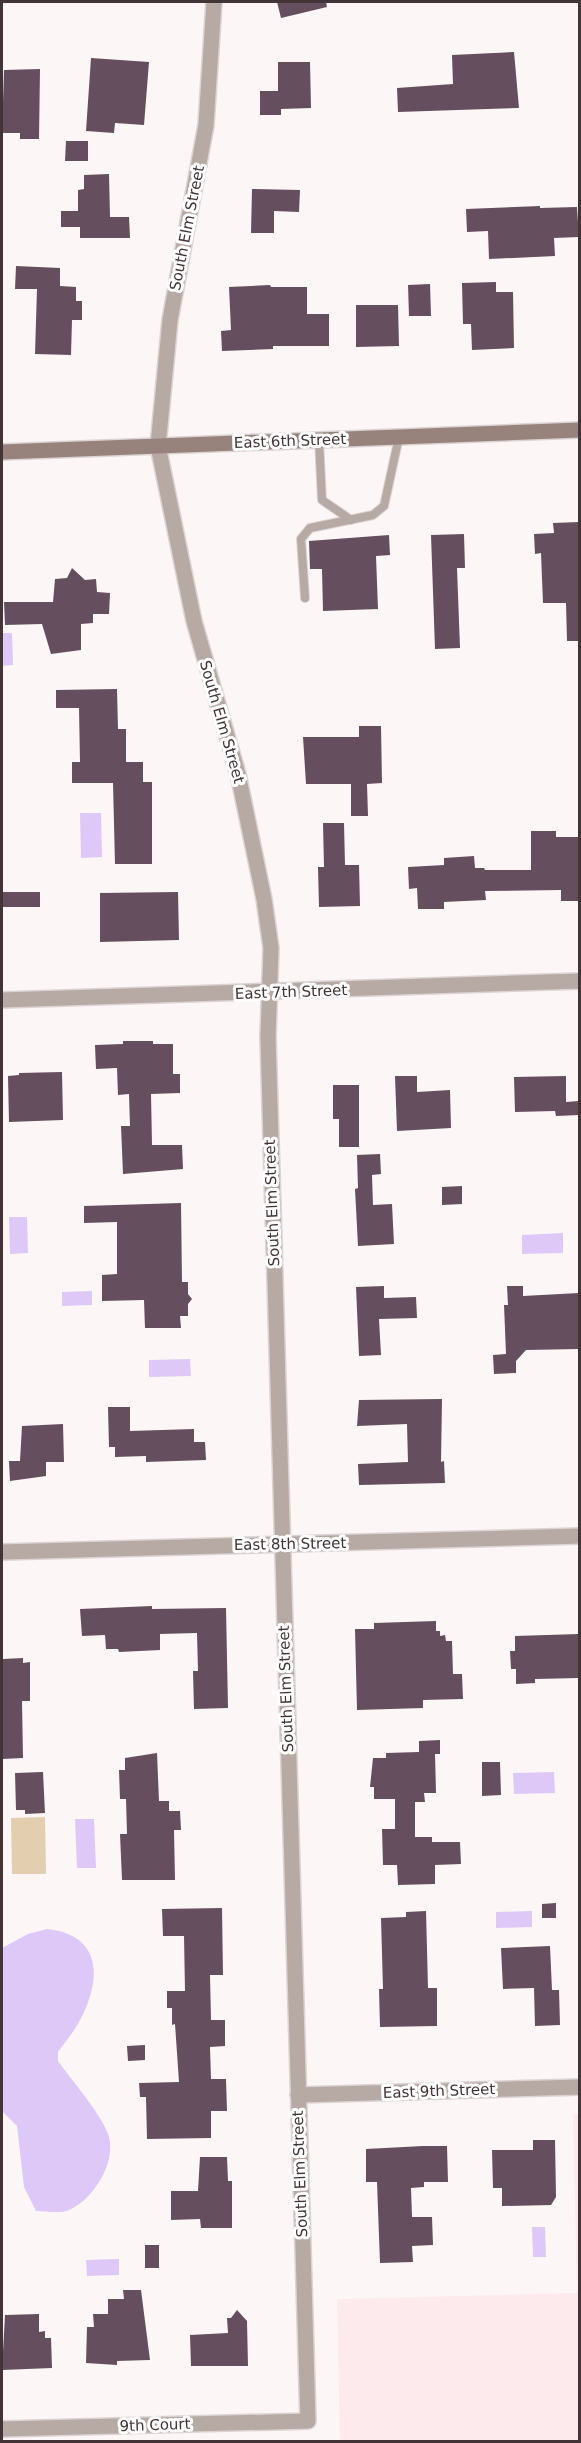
<svg xmlns="http://www.w3.org/2000/svg" width="581" height="2443" font-family="'DejaVu Sans',sans-serif">
<style>
.built{fill:#fdeaec}
.green{fill:#e3ceb0}
.water{fill:#ddc8f8}
.building{fill:#654e5e}
.lines{fill:none;stroke-linecap:round;stroke-linejoin:round}
.lane-casing{stroke:#dcd3d4;stroke-width:10}
.street-casing{stroke:#dcd3d4;stroke-width:18}
.secondary-casing{stroke:#dcd3d4;stroke-width:18}
.lane{stroke:#b7a9a3;stroke-width:8}
.street{stroke:#b7a9a3;stroke-width:15}
.secondary{stroke:#97837b;stroke-width:15}
.labels{text-anchor:middle;dominant-baseline:central;stroke-width:6;stroke-linejoin:round;paint-order:stroke}
.street-label{font-size:15px;fill:#433537;stroke:#fff}
</style>
<rect width="100%" height="100%" fill="#fdf6f6"/>
<polygon class="built" points="573,2114 579,2114 579,2441 340,2441 337,2299 577,2293"/>
<polygon class="green" points="45,1817 46,1874 12,1874 11,1818"/>
<g class="water">
<polygon points="2,633 12,633 13,665 2,666"/>
<polygon points="80,813 101,813 102,857 81,858"/>
<polygon points="9,1217 27,1217 28,1253 10,1254"/>
<polygon points="563,1233 563,1253 522,1254 522,1235"/>
<polygon points="92,1291 92,1305 62,1306 62,1292"/>
<polygon points="190,1359 191,1376 149,1377 149,1360"/>
<polygon points="554,1772 555,1793 514,1794 513,1773"/>
<polygon points="75,1819 94,1819 96,1868 77,1868"/>
<polygon points="532,1911 532,1927 496,1928 496,1912"/>
<path d="M47 1929C103 1935 102 1980 79 2022 73 2033 65 2042 58 2052V2061C72 2081 100 2112 108 2134 118 2161 93 2200 69 2210 60 2214 46 2211 36 2211L24 2187 17 2126 2 2111V1948L28 1934Z"/>
<polygon points="532,2227 545,2227 546,2257 533,2257"/>
<polygon points="119,2259 119,2275 87,2276 86,2260"/>
</g>
<g class="building">
<polygon points="277,2 326,2 327,7 281,18"/>
<polygon points="514,52 519,108 398,112 397,88 453,84 452,55"/>
<polygon points="91,58 149,62 144,125 115,123 114,133 86,131"/>
<polygon points="278,62 310,62 311,108 281,109 281,115 260,115 260,91 278,91"/>
<polygon points="40,69 39,139 20,139 20,133 2,133 4,70"/>
<polygon points="66,141 88,141 88,161 65,161"/>
<polygon points="109,174 110,217 129,217 130,238 80,238 80,227 61,227 61,211 78,211 78,190 84,189 84,175"/>
<polygon points="252,189 300,190 299,212 274,211 274,233 251,233"/>
<polygon points="540,206 540,208 577,207 579,237 554,238 555,256 489,259 488,231 467,232 466,209"/>
<polygon points="16,266 60,268 60,286 76,287 76,301 82,301 82,320 72,320 71,355 35,354 37,289 15,289"/>
<polygon points="496,282 496,292 513,292 514,348 472,350 471,324 463,324 462,283"/>
<polygon points="430,284 431,316 409,316 408,285"/>
<polygon points="270,285 271,287 307,287 307,314 329,314 329,346 273,346 273,349 222,351 221,331 231,330 229,287"/>
<polygon points="356,305 398,305 399,346 356,347"/>
<polygon points="579,522 579,641 567,641 566,603 543,603 541,553 535,554 534,534 554,533 553,523"/>
<polygon points="464,534 465,568 457,568 460,648 435,649 431,535"/>
<polygon points="389,535 390,555 376,556 378,609 323,611 322,569 310,569 309,541"/>
<polygon points="72,568 85,580 96,579 97,592 110,593 109,614 93,614 93,623 81,624 81,650 51,654 42,624 5,625 4,602 53,602 55,579 67,578"/>
<polygon points="117,689 118,729 126,729 126,762 143,762 143,782 152,782 152,864 115,864 113,783 72,783 72,762 80,762 79,708 56,708 56,690"/>
<polygon points="359,726 381,726 382,783 367,784 368,816 351,816 351,784 306,784 303,737 359,737"/>
<polygon points="323,823 344,823 345,865 359,865 360,906 319,907 318,867 324,867"/>
<polygon points="531,831 556,831 556,837 579,837 579,901 561,901 561,890 485,891 486,900 444,902 444,909 418,909 417,888 409,889 408,867 444,865 444,858 474,856 475,868 484,868 485,870 531,870"/>
<rect x="2" y="892" width="38" height="15"/>
<polygon points="178,892 179,940 100,942 100,893"/>
<polygon points="123,1041 153,1041 153,1044 173,1044 173,1074 180,1074 180,1093 151,1094 152,1145 182,1145 183,1169 123,1174 121,1126 130,1126 129,1094 118,1095 117,1068 96,1069 95,1045 123,1044"/>
<polygon points="62,1072 63,1120 9,1122 8,1076 19,1075 19,1073"/>
<polygon points="395,1076 417,1076 417,1092 450,1090 451,1128 397,1131"/>
<polygon points="566,1076 566,1102 579,1101 579,1115 556,1116 555,1111 515,1112 514,1077"/>
<polygon points="333,1085 359,1085 359,1147 339,1147 339,1119 333,1119"/>
<polygon points="380,1154 381,1174 372,1175 373,1205 392,1204 394,1244 358,1246 355,1189 358,1188 357,1155"/>
<polygon points="462,1186 462,1204 442,1205 442,1187"/>
<polygon points="181,1203 182,1282 188,1282 188,1294 192,1299 188,1304 188,1316 180,1316 181,1328 145,1328 144,1300 102,1301 102,1275 117,1274 117,1222 84,1223 84,1206"/>
<polygon points="384,1286 384,1298 416,1297 417,1318 379,1319 381,1355 359,1356 356,1287"/>
<polygon points="507,1286 523,1286 523,1296 579,1293 579,1349 526,1350 516,1361 516,1373 494,1374 493,1355 506,1354 504,1305 508,1305"/>
<polygon points="442,1399 441,1462 444,1461 445,1483 359,1485 358,1464 408,1462 407,1424 357,1426 359,1400"/>
<polygon points="108,1407 130,1407 130,1431 194,1429 194,1442 205,1442 206,1460 146,1462 146,1456 115,1457 115,1447 109,1447"/>
<polygon points="63,1424 64,1462 46,1462 46,1476 10,1481 9,1461 20,1461 22,1426"/>
<polygon points="152,1606 152,1609 226,1608 228,1708 194,1709 193,1671 198,1671 197,1633 160,1634 160,1650 119,1652 118,1649 106,1649 105,1635 82,1636 80,1609"/>
<polygon points="436,1621 436,1631 440,1631 440,1636 445,1635 446,1641 452,1641 453,1674 462,1674 463,1699 423,1700 423,1708 357,1710 355,1629 374,1629 374,1623"/>
<polygon points="579,1634 579,1678 535,1679 535,1683 516,1684 516,1669 511,1669 510,1651 515,1651 515,1636"/>
<polygon points="23,1658 23,1663 30,1662 30,1701 22,1701 23,1758 2,1759 3,1659"/>
<polygon points="440,1740 440,1754 435,1754 436,1793 424,1793 425,1802 415,1802 415,1837 432,1837 432,1842 460,1842 461,1864 435,1865 435,1884 398,1885 397,1865 383,1865 382,1829 395,1829 395,1799 374,1799 374,1787 370,1787 373,1758 386,1758 386,1753 419,1752 419,1741"/>
<polygon points="157,1753 159,1801 169,1801 169,1811 180,1811 181,1830 174,1830 175,1880 122,1880 120,1834 127,1834 126,1799 120,1799 119,1770 125,1770 125,1758"/>
<polygon points="482,1762 500,1762 501,1795 482,1796"/>
<polygon points="43,1772 45,1813 25,1814 25,1810 16,1810 15,1773"/>
<polygon points="556,1903 556,1918 542,1918 542,1904"/>
<polygon points="222,1908 223,1975 210,1975 211,2020 225,2020 225,2046 210,2047 211,2079 226,2079 227,2111 211,2111 211,2138 147,2139 146,2097 140,2097 139,2083 179,2082 175,2024 172,2025 172,2008 167,2008 167,1991 185,1991 184,1936 163,1936 162,1909"/>
<polygon points="426,1911 428,1988 437,1988 437,2026 380,2027 379,1989 383,1989 381,1918 406,1917 406,1912"/>
<polygon points="550,1946 552,1990 559,1990 560,2025 535,2026 534,1988 503,1989 501,1948"/>
<polygon points="145,2045 145,2060 128,2061 127,2046"/>
<polygon points="533,2140 555,2140 556,2197 551,2205 502,2206 502,2188 493,2188 492,2150 533,2150"/>
<polygon points="423,2146 447,2146 448,2182 424,2182 424,2187 411,2188 412,2217 432,2217 433,2245 412,2246 413,2262 380,2263 377,2182 366,2182 366,2149"/>
<polygon points="200,2157 227,2157 228,2181 232,2181 232,2228 201,2228 200,2219 171,2220 171,2191 198,2191"/>
<rect x="145" y="2245" width="14" height="23"/>
<polygon points="123,2290 141,2290 150,2360 117,2361 117,2365 86,2363 87,2327 94,2327 93,2314 108,2314 108,2299 124,2299"/>
<polygon points="237,2310 247,2321 248,2366 191,2366 190,2335 228,2333 227,2318 231,2318"/>
<polygon points="39,2314 39,2332 45,2331 45,2338 51,2338 52,2368 2,2370 5,2315"/>
</g>
<g class="lines">
<defs>
<g id="lane">
<polyline points="319,440 322,500 351,520"/>
<polyline points="305,598 301,539 310,528 373,515 384,506 399,437"/>
</g>
<g id="street">
<polyline points="2,1000 580,981"/>
<polyline points="2,1552 580,1536"/>
<polyline points="298,2095 580,2087"/>
<polyline points="2,2429 308,2421 268,1037 271,948 264,899 238,774 194,621 158,446 170,320 206,125 214,2"/>
</g>
<polyline id="secondary" points="2,452 580,430"/>
</defs>
<use href="#lane" class="lane-casing"/>
<use href="#street" class="street-casing"/>
<use href="#secondary" class="secondary-casing"/>
<use href="#lane" class="lane"/>
<use href="#street" class="street"/>
<use href="#secondary" class="secondary"/>
</g>
<g class="labels">
<g class="street-label">
<text transform="translate(187 228) rotate(-79)">South Elm Street</text>
<text transform="translate(290 441) rotate(-2)">East 6th Street</text>
<text transform="translate(222 722) rotate(74)">South Elm Street</text>
<text transform="translate(291 992) rotate(-2)">East 7th Street</text>
<text transform="translate(272 1203) rotate(-92)">South Elm Street</text>
<text transform="translate(290 1544) rotate(-1)">East 8th Street</text>
<text transform="translate(286 1689) rotate(-92)">South Elm Street</text>
<text transform="translate(439 2091) rotate(-2)">East 9th Street</text>
<text transform="translate(300 2174) rotate(-92)">South Elm Street</text>
<text transform="translate(155 2425) rotate(-2)">9th Court</text>
</g>
</g>
<rect width="581" height="2443" fill="none" stroke="#433537" stroke-width="6"/>
</svg>
